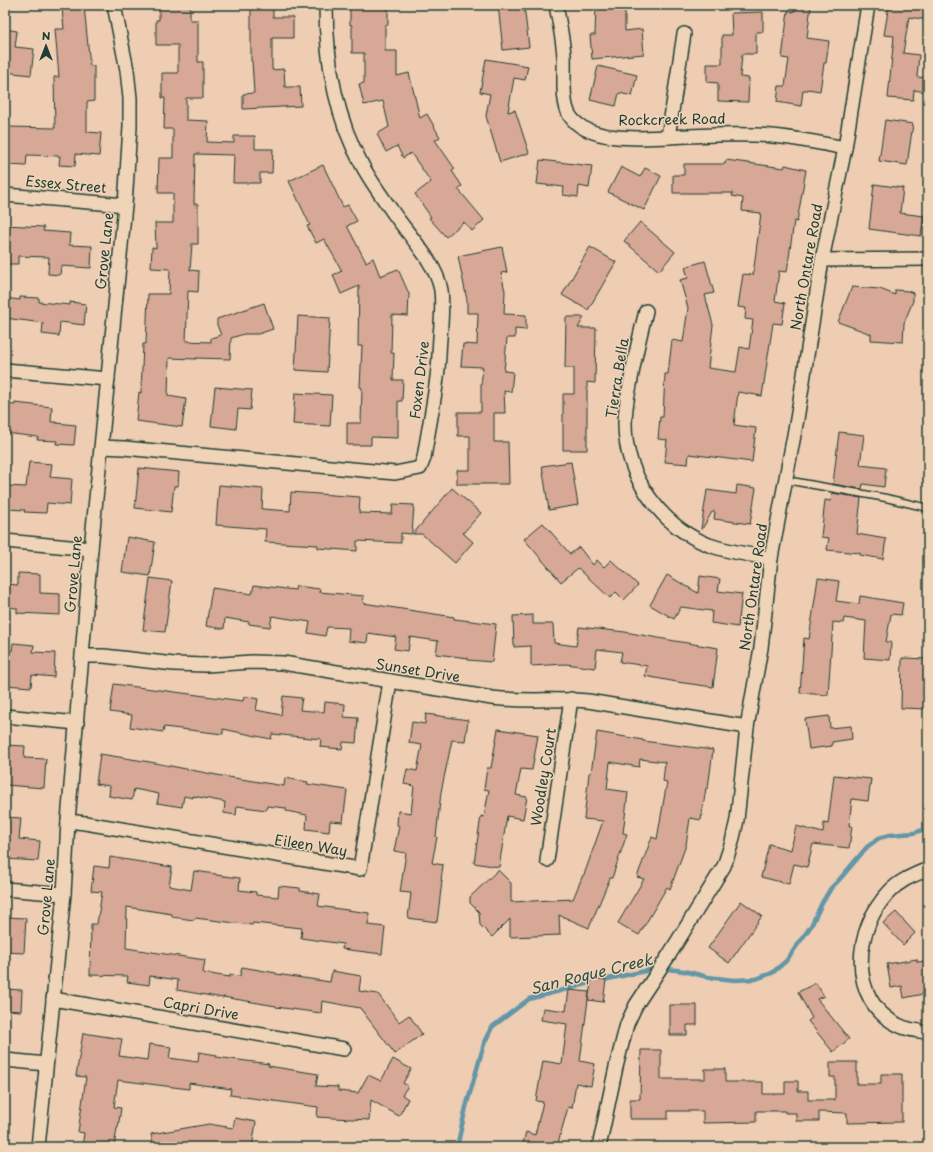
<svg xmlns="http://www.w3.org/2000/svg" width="933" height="1152" font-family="'Playpen Sans',sans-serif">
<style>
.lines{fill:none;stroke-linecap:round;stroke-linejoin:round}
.stream{stroke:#6396a6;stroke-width:4.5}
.building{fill:#d8a896;stroke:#1f3d34}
.service-casing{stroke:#1f3d34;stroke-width:9}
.minor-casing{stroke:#1f3d34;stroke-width:16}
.service{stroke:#f0d4b7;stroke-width:6}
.minor{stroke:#f0d4b7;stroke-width:13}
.labels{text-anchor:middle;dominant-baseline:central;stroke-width:3;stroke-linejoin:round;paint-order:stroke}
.street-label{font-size:14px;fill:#1f3d34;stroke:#f0d4b7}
.water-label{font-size:15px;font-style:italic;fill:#2a4c47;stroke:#f0d4b7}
</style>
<rect width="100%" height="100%" fill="#eecdb2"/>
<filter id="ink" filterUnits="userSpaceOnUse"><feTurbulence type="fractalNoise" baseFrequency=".025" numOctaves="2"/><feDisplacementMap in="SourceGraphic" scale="8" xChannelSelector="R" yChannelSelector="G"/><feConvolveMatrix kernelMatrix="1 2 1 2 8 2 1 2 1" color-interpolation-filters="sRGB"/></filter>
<g filter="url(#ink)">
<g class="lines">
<polyline class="stream" points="457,1147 466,1107 484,1044 492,1027 529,999 594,982 659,968 684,971 708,977 734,980 756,979 772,973 786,961 811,926 822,903 831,888 839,880 867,847 879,838 890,835 914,833 928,828"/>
</g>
<g class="building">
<polygon points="159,5 190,5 190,20 198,20 198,62 203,62 203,98 186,98 186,120 208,121 207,142 234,143 234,136 255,136 255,149 273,149 272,173 260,173 260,183 233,183 234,155 195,154 194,204 198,204 198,244 192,244 190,270 199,271 198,292 188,291 186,341 211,342 211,338 221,335 217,325 217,319 264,303 273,329 258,334 244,334 231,338 230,359 196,358 196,359 169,358 168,396 186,399 182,427 136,421 139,392 141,393 143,344 146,344 148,294 169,294 170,269 151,268 152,247 156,248 155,223 173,223 173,193 158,193 159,158 173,158 173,129 164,129 165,98 162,98 162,73 178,73 178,45 156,45 156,20 159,20"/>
<polygon points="251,5 273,5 273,17 293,17 293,38 272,38 272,70 284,69 285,87 300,87 301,106 243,109 243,94 254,93 252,61 251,61"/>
<polygon points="350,5 388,5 388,25 385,25 385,51 397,51 397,76 409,73 420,118 427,114 440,137 435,140 455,169 452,171 462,186 458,189 484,220 472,231 464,222 446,237 429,218 431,217 415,194 431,182 411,153 403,158 397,146 386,152 377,134 389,127 383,101 364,105 359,84 364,83 364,53 352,53 352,25 350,25"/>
<polygon points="498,5 524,5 529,47 503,50"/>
<polygon points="596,5 625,5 625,31 642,29 644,54 592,59 590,35 595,35"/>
<polygon points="795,5 811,5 807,38 829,41 826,63 824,63 820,91 808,89 808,90 803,90 801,106 777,102 779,86 785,86 789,59 782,58 788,11 794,12"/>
<polygon points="889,5 928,5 928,20 909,17 903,53 919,55 917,77 927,78 926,92 914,90 913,100 888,98 894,36 884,35"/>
<polygon points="84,6 90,66 94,66 94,101 87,102 87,132 101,133 99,156 76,154 75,166 59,165 60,156 27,155 26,166 7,165 8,127 55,128 54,77 59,77 55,29 64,29 62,8"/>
<polygon points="763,12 763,32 756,32 756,54 742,54 740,77 749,78 748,102 718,101 718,83 707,82 707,64 722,64 722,35 732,35 731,13"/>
<polygon points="5,29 17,31 15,47 34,49 31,75 5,72"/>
<polygon points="486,59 528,66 525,80 514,78 508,112 515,110 529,153 500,162 486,116 490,94 480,92"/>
<polygon points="598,66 637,75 632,96 619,93 616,106 590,100"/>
<polygon points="885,120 913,124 907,165 879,161"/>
<polygon points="540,160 592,166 589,188 579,186 578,197 563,195 564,187 537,184"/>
<polygon points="726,160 784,168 785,165 806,170 797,222 794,221 787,272 779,271 775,301 785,303 782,324 773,323 762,396 738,392 734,425 756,428 752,462 689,454 688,464 665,462 667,440 658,439 660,417 663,417 665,374 668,374 672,340 683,342 688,308 680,280 688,278 685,267 705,261 714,293 705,295 713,325 708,368 736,372 740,347 749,349 753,320 745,319 746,308 738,307 743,274 753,275 761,213 742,211 743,198 732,196 733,193 673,193 673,175 684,175 684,164 725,164"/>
<polygon points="323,165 343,207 348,205 357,221 347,226 366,262 373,258 380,276 398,269 409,294 408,316 392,315 391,353 394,353 393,380 403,380 402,401 398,401 398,438 371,437 371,445 347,445 347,423 361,423 362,388 360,387 362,346 358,346 359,286 341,294 333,275 342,271 324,239 316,243 307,226 310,225 289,181"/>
<polygon points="621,167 640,177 645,168 661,176 644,210 608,192"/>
<polygon points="874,184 903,188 900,213 924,216 921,236 869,229"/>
<polygon points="640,222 675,252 659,271 624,241"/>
<polygon points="5,225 44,227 43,231 70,233 69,245 92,246 91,268 61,266 60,275 48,274 49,257 18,256 18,264 5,264"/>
<polygon points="502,247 507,272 501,273 505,291 504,314 526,315 526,330 515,329 515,338 507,338 504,371 513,372 511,392 504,391 505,413 494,413 494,442 508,442 509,484 457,484 457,470 470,470 470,436 458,436 458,412 481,412 481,385 483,367 461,366 463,344 477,345 478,313 467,313 467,300 458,256"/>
<polygon points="590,247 616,262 588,310 562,295"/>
<polygon points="852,287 880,289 895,295 895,290 908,291 913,293 913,301 904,323 903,342 871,340 871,334 838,322"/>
<polygon points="20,297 39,298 39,302 70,305 70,302 86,304 84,325 60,322 59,336 42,334 43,323 5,318 5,298 20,300"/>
<polygon points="298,316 330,318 327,372 295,370"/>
<polygon points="566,317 584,317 578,328 596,328 595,383 587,382 587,450 563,450 563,394 574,394 574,368 565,368"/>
<polygon points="215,387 252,390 250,410 238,409 236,429 211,426"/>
<polygon points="295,393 332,395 330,426 293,424"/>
<polygon points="15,403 52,407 51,422 56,422 56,423 76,425 74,445 56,444 57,441 37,440 38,437 5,433 5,404 15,405"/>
<polygon points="839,432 864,435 860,465 886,468 884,487 863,484 862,489 833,484"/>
<polygon points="29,462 52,464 50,477 72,479 70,505 47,503 46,513 24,512 25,510 5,509 5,486 26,487"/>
<polygon points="571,462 578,505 549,510 542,466"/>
<polygon points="139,468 179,472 178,486 174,486 171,512 135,508"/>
<polygon points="219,485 263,489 262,509 290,511 291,492 360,497 359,513 392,514 393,504 414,505 412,534 401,533 401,543 357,541 357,551 318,548 318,545 265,542 266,529 216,525"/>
<polygon points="737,485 756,488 750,524 714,519 715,512 712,512 702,529 701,529 707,490 736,494"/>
<polygon points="452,488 481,513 463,533 473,542 455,563 422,534 413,534"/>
<polygon points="832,493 861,498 857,534 886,539 883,559 860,555 860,553 827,550 829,538 821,537 825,500 831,501"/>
<polygon points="543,523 570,554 579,547 593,565 597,560 604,567 611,560 638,585 624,600 616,592 610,598 578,568 561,582 524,539"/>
<polygon points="127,537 155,542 150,576 122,572"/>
<polygon points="18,573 40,574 40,593 60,594 60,615 17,613 17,608 5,607 5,584 18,585"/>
<polygon points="667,575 698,593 700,576 720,579 718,591 742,594 738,627 711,623 712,611 681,607 674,619 650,605"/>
<polygon points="150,578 172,581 165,632 143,630"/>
<polygon points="818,578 839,581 836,601 859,604 860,596 903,603 901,615 891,614 886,642 891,642 890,660 864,658 866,621 844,618 843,623 833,622 828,695 800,693 804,638 809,639"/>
<polygon points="254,585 295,590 296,586 320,589 319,592 364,596 363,603 454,617 454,619 496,624 492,662 468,660 468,658 436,654 438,641 410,637 408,651 394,649 396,637 368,633 367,643 348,641 349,628 327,627 325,636 308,633 310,622 272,616 270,627 249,624 249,622 225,618 224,629 206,626 212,588 252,594"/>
<polygon points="533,615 533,624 553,624 554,643 576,646 579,627 625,632 675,641 718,648 713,687 677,682 645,676 647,666 620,662 622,652 597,649 595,668 566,664 531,666 531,646 514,647 513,616"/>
<polygon points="13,643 34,645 33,652 55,653 54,677 32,675 31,687 5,685 5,650 12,651"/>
<polygon points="902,658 928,659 928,671 924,671 923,694 928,694 928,709 901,708"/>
<polygon points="114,684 243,701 244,696 258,699 256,710 281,715 283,696 302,698 300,710 324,712 325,702 345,704 344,717 358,718 356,743 343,742 342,749 320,747 321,739 272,734 271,739 223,729 223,734 164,727 163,732 130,727 132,715 110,712"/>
<polygon points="426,714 468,720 465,741 452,740 441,792 436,837 437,837 432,863 443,865 441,881 442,881 437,922 408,918 411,893 400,892 406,853 394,851 399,826 397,825 398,811 411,813 414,786 404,784 407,769 417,771 422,745 409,743 412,722 425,724"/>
<polygon points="829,716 830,728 851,726 852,739 832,742 832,746 809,749 805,719"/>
<polygon points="498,729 538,735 532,770 521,769 516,795 527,797 523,819 507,816 499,867 474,863 481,816 484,817 489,790 484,789 487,768 491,768"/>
<polygon points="597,732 643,740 643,741 713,750 708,788 706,788 701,820 690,818 686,845 670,889 667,887 639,935 618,923 644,879 637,877 652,837 657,839 667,782 663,781 665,762 640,759 639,767 610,762 607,789 628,792 623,833 627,834 612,878 610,878 589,928 559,915 560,935 510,937 510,919 492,937 480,925 479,912 470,903 470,897 498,870 511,883 511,902 573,899 583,875 584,875 603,821 584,819 589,773 591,773"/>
<polygon points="5,745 25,746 24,758 46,759 44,788 5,785"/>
<polygon points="100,754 150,762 222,776 284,786 285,778 308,782 307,784 347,790 343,822 330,821 329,832 306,829 307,815 286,811 286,808 267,806 266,810 237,806 236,815 224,813 225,802 193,796 193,798 184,796 182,807 157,803 159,794 134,789 132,800 109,796 110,786 96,784"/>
<polygon points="834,775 871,779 868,801 852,799 849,826 852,826 849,848 813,844 807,867 794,864 789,884 761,877 769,844 791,850 796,826 823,833 824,823 828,824"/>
<polygon points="5,817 21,818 19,839 40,841 38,861 5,859"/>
<polygon points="110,857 172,867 169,886 191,890 194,871 216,874 216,875 240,878 239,890 256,892 256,895 278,897 279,886 300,888 300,891 320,894 318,906 369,913 368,925 385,927 382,954 342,949 343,944 301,938 302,928 253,923 252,925 195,918 194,920 172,917 172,914 127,907 126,948 205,960 203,973 230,977 230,975 240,976 242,967 276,973 276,974 330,982 332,971 361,976 359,991 378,994 399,1022 409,1015 422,1034 395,1054 360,1008 322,1001 321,1013 276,1007 276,1006 223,997 223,998 177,990 178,980 150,976 149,985 127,982 128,976 90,975 91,924 97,924 102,892 91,891 94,866 109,868"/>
<polygon points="741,901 762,916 729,963 708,948"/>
<polygon points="896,912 915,933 903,945 883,923"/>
<polygon points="5,917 26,918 24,953 5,952"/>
<polygon points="917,959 917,962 928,961 928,993 904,998 902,986 891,988 887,964"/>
<polygon points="592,978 606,980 603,1002 588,1000"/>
<polygon points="816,983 824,996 817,999 849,1039 833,1052 808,1021 812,1018 798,992"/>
<polygon points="5,989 22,990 21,1011 5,1010"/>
<polygon points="569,990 589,992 580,1061 595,1064 591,1086 576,1083 572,1108 568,1107 557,1147 522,1147 526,1132 535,1135 543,1102 536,1101 543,1061 562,1064 567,1024 541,1020 543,1008 566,1011"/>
<polygon points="670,1005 697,1005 697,1025 687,1025 687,1035 670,1035"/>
<polygon points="83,1033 122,1039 119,1056 147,1060 149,1044 171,1047 169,1058 198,1062 199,1052 217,1055 216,1057 269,1064 268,1066 318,1074 316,1086 338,1087 338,1091 358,1093 368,1075 381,1081 393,1059 411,1069 403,1083 408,1086 402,1095 408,1099 399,1116 371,1100 369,1120 317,1117 318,1107 230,1095 231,1089 189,1083 189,1089 118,1080 114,1107 121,1108 118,1128 117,1128 114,1147 82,1147 84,1133 78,1132 86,1077 76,1076"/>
<polygon points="641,1050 661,1050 661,1079 705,1079 705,1069 725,1069 725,1082 763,1082 763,1094 785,1094 785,1081 798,1081 798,1091 808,1091 808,1100 835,1100 835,1077 830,1077 830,1062 857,1062 857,1084 881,1084 881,1074 902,1074 902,1122 847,1123 847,1113 819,1112 819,1121 796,1121 796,1113 785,1113 785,1111 756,1111 756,1122 703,1123 703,1111 668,1111 668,1119 630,1119 630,1099 640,1099"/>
<polygon points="235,1118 256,1122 252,1147 154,1147 151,1134 209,1124 233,1128"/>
</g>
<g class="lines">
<defs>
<polyline id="service" points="786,480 886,498 928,508"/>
<g id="minor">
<path d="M556 5C559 22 563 39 564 56 565 72 561 102 570 116 590 146 656 137 688 136 710 135 732 134 755 135 785 136 815 142 845 148"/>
<polyline points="668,137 684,34"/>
<polyline points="5,195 125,205"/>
<polyline points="822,260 928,259"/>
<path d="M646 311C640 335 634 360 630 385 627 398 625 411 625 424 625 476 661 526 709 545 729 552 750 555 771 558"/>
<polyline points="5,370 108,379"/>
<path d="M102 447 124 448 395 473 420 468 424 458C428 431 434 404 437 377 439 364 439 351 440 338 441 322 443 306 441 290 436 261 406 233 390 208 380 194 370 180 362 165 335 116 326 60 326 5"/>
<polyline points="5,541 91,549"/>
<path d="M83 656H104L174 664 206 665 252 662 283 663 492 698C524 702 556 698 588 701L747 727"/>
<polyline points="5,716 77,723"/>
<polyline points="68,821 85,823 360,869 390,681"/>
<polyline points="547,860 571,699"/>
<path d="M928 869C914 875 900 880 889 892 854 928 847 1000 898 1025 907 1030 918 1031 928 1032"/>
<polyline points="5,889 64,894"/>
<polyline points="53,999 344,1049"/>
<polyline points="5,1060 46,1064"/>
<polyline points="38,1147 64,894 68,821 91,549 125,205 130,127 130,98 127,70 114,5"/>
<polyline points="599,1147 616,1067 627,1024 636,1005 669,955 724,866 732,842 737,820 747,727 761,648 771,558 797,419 822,260 845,148 868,5"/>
</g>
</defs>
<use href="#service" class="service-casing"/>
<use href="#minor" class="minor-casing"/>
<use href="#service" class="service"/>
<use href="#minor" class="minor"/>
</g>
</g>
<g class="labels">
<g class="street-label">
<text transform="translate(672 119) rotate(-1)">Rockcreek Road</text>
<text transform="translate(66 184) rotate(5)">Essex Street</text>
<text transform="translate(104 251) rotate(-84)">Grove Lane</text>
<text transform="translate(806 267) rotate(-80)">North Ontare Road</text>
<text transform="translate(617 378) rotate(-81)">Tierra Bella</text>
<text transform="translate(419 380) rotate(-83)">Foxen Drive</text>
<text transform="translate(73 574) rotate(-85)">Grove Lane</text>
<text transform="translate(753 587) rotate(-82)">North Ontare Road</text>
<text transform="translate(418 670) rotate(9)">Sunset Drive</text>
<text transform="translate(543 777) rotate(-81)">Woodley Court</text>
<text transform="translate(311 845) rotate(9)">Eileen Way</text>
<text transform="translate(46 897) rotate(-85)">Grove Lane</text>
<text transform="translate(201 1008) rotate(10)">Capri Drive</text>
</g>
<g class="water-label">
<text transform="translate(591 973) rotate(-14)">San Roque Creek</text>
</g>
</g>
<rect width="933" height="1152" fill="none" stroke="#f0d4b7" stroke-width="20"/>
<rect x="10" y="10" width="913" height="1132" fill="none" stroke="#1f3d34" stroke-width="1.5" filter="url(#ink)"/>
<g transform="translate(46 46)" stroke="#f0d4b7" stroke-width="3" paint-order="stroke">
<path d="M0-3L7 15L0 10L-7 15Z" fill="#1f3d34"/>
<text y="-6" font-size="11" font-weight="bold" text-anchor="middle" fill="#1f3d34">N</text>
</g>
</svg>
